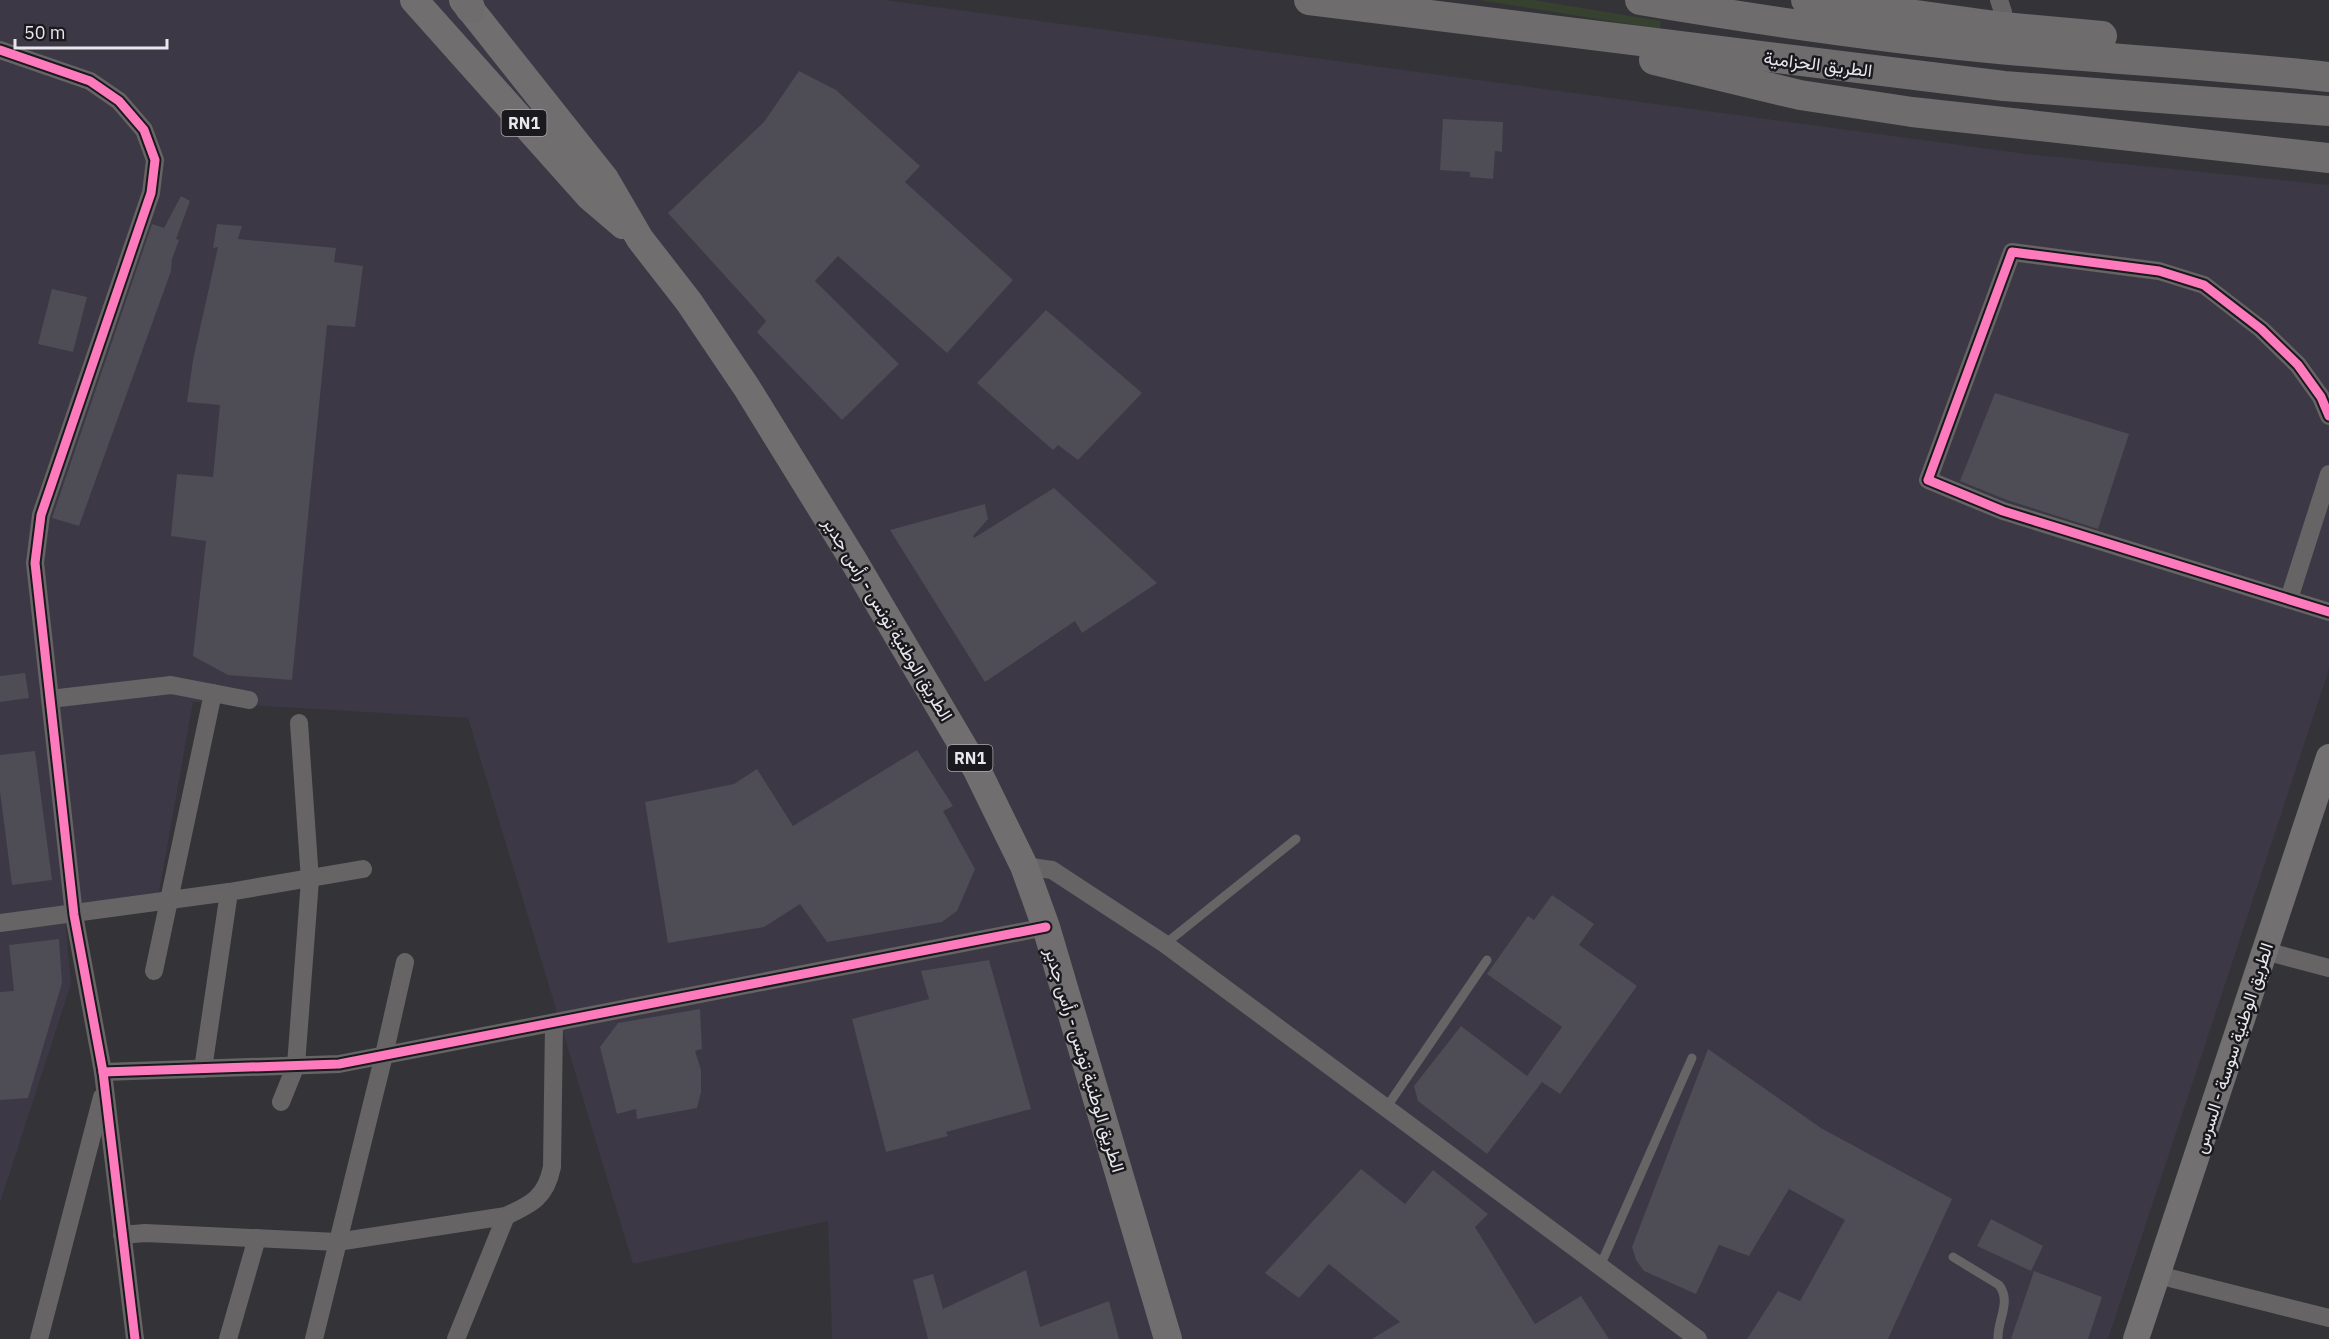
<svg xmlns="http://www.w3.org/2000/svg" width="2329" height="1339" font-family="'IBM Plex Sans',Vazirmatn,sans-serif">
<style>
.built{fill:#3c3845}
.green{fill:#364130}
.building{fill:#4e4c54}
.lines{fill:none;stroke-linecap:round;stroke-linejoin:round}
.service{stroke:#666465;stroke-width:9}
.minor{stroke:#666465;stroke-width:18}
.secondary{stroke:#727070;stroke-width:26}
.primary{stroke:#706e6e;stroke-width:28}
.trunk{stroke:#6e6c6d;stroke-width:30}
.cycleway-casing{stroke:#1a191d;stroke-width:13}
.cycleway{stroke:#fd7abc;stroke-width:9}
.labels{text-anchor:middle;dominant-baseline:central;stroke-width:5;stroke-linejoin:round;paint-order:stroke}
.shield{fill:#1a191d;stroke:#aaa9af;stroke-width:1.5}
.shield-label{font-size:16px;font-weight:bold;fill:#e8e7ed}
.street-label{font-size:18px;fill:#e8e7ed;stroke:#1a191d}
</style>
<rect width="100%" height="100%" fill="#343337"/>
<polygon class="built" points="0,0 884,0 2027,154 2329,185 2329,669 2108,1339 832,1339 828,1221 633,1264 468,718 193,702 159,892 64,907 71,984 0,1203"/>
<polygon class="green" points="1479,0 1534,0 1661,21 1660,29"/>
<g class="building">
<polygon points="799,71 836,90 920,166 905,182 1013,280 947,353 838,256 815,281 899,364 842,420 757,332 766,321 668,213 764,122"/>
<polygon points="1443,119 1503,122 1502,152 1495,151 1493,179 1470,177 1470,172 1440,170"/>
<polygon points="181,196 190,201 176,239 179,240 172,259 171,271 79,526 52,518 152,224 164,228"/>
<polygon points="217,224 242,226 238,239 336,248 334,262 363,266 355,327 327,325 292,680 228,675 193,656 206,541 171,536 177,474 213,477 220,405 187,402 193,360 218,247 213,248"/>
<polygon points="52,289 87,297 73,352 38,344"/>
<polygon points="1046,310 1142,393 1078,460 1058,445 1053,450 977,383"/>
<polygon points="1995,393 2129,434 2098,529 2007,500 1960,481"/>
<polygon points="1054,488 1157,583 1082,633 1075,621 985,682 890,530 985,504 988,519 973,536 974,538"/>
<polygon points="25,673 29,698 0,702 0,676"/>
<polygon points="917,750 953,806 943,811 975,869 957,911 942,922 827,942 800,904 764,927 668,943 645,802 734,784 757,769 793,826"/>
<polygon points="35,751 52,880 12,885 0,791 0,755"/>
<polygon points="1552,895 1594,924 1579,945 1637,986 1560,1094 1542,1082 1487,1154 1418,1101 1414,1086 1461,1026 1527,1076 1562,1027 1487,974 1528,916 1534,920"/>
<polygon points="59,939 62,983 28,1098 0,1100 0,992 14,991 9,945"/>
<polygon points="989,960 1031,1109 946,1132 948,1136 886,1152 852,1019 929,999 921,971"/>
<polygon points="700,1009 702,1049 695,1051 701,1070 701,1092 697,1108 637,1119 636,1109 617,1114 600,1047 618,1023"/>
<polygon points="1708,1049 1821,1128 1952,1199 1888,1339 1747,1339 1778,1291 1800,1301 1845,1220 1789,1189 1749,1256 1719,1245 1696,1294 1644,1271 1636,1260 1632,1247"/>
<polygon points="1361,1169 1405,1204 1433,1170 1488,1214 1475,1227 1535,1324 1581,1296 1609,1339 1372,1339 1400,1322 1329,1264 1299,1298 1265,1273"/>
<polygon points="1991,1219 2043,1246 2031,1271 1977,1246"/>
<polygon points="1026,1270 1040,1327 1109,1301 1119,1339 928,1339 913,1280 933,1274 943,1309"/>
<polygon points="2034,1271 2102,1297 2088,1339 2011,1339"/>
</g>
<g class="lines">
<g class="service">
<polyline points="1165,944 1296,839"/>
<polyline points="1386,1108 1487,960"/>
<path d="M1953 1257 1999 1285C2012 1302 1997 1320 1998 1339"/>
<polyline points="1601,1264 1692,1058"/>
</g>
<g class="minor">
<polyline points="1999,0 2003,12 2003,27"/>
<polyline points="0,50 90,81 119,101 144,130 155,160 151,193 41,515 35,563 74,915 103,1072 135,1339"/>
<polyline points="2329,416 2321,397 2298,365 2261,329 2204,285 2159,271 2012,252 1928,480 2003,511 2329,612"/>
<polyline points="2289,599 2329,474"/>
<polyline points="50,699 171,685 249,700"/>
<polyline points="1024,866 1052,870 1165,944 1698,1339"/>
<polyline points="0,923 229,892 363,869"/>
<polyline points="2265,951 2329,968"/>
<polyline points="154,971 213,693"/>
<polyline points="203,1069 229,892"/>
<polyline points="103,1072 339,1064 1046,927"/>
<polyline points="281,1102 296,1065 310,880 299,723"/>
<path d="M122 1235 145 1233 337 1242 506 1216C532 1204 546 1197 552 1167L554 1023"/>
<polyline points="2158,1275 2329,1318"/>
<polyline points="39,1339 102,1097"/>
<polyline points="228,1339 257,1238"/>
<polyline points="314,1339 384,1055 405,962"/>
<polyline points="456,1339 506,1216"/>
</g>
<polyline class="secondary" points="2136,1339 2329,757"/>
<g class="primary">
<polyline points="414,0 589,196 623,225"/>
<polyline points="463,0 605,179 640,239 689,302 747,388 852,558 977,770 1024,866 1046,927 1168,1339"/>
</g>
<g class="trunk">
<polyline points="467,0 470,8"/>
<polyline points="1309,0 2004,86 2329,111"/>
<path d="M1640 0C1759 20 1879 38 1999 49 2109 59 2219 65 2329 77"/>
<polyline points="1806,0 2003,27 2102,36"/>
<polyline points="1654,60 1800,95 1912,112 2329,158"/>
</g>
<defs>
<g id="cycleway">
<polyline points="0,50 90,81 119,101 144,130 155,160 151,193 41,515 35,563 74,915 103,1072 135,1339"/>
<polyline points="2329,416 2321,397 2298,365 2261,329 2204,285 2159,271 2012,252 1928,480 2003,511 2329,612"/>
<polyline points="103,1072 339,1064 1046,927"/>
</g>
</defs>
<use href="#cycleway" class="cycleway-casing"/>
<use href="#cycleway" class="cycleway"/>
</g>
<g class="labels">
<g class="shield">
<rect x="501.5" y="110" width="45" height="26" rx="4.5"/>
<rect x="947.5" y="745" width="45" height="26" rx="4.5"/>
</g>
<g class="shield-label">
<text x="524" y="123">RN1</text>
<text x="970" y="758">RN1</text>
</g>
<g class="street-label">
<text transform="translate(1818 64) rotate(7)">الطريق الحزامية</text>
<text transform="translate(888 619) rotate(59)">الطريق الوطنية تونس - رأس جدير</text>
<text transform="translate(2233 1048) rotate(-72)">الطريق الوطنية سوسة - السرس</text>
<text transform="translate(1085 1060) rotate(73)">الطريق الوطنية تونس - رأس جدير</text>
</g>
</g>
<path d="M15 39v9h152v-9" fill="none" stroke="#e8e7ed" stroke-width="3"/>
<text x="24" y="39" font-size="18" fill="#e8e7ed" stroke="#1a191d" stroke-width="4.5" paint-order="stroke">50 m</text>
</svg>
